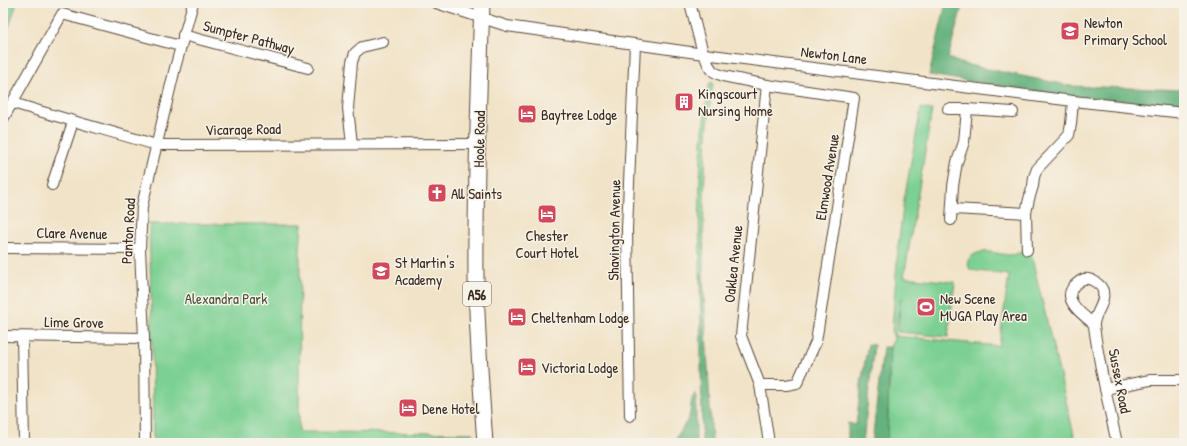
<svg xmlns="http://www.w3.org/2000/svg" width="1187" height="446" font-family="'Patrick Hand',sans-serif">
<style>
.green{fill:#7cd093;stroke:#5c7d58}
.forest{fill:#65b27d;stroke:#506e4e}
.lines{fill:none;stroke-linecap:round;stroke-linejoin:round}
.minor-casing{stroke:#564637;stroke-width:12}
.highway-casing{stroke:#564637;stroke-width:17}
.minor{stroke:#fff;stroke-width:10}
.highway{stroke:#fff;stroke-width:15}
.labels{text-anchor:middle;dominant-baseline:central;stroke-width:3;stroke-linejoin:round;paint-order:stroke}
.shield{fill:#f7f3e8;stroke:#73665b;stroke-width:1}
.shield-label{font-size:14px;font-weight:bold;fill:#3b2a1e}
.poi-label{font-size:15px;fill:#3b2a1e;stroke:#f7f3e8;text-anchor:start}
.street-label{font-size:15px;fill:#3b2a1e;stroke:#f7f3e8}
.park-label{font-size:15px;fill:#4b543b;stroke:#f7f3e8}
</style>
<rect width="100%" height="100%" fill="#f7f3e8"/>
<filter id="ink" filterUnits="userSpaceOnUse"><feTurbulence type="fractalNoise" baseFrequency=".025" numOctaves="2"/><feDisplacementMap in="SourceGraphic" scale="8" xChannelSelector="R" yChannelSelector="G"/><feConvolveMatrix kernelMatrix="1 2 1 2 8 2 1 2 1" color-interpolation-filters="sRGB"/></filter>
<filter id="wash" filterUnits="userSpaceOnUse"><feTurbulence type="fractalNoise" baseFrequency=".012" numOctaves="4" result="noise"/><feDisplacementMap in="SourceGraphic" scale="16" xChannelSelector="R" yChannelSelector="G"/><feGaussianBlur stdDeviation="0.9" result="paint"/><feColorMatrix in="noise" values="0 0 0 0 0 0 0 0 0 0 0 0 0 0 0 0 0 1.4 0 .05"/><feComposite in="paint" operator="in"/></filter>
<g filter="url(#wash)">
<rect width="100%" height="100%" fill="#f1e3c7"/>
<g class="green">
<polygon points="3,3 17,3 8,29 3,37"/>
<path d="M711 82 713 83C703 146 704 211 703 275H700C699 210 698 149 709 84Z"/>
<path d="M921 108 932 110 904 277 955 282 948 337 898 332 901 297 895 336 999 346 1009 275 971 270 969 268 968 260C979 246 995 254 1009 255 1016 255 1021 252 1027 250H1030L1076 443H887L890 347 894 339 892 332 898 247 904 200Z"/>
<polygon points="149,224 302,224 300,249 299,432 473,433 474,443 153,443 152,332"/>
</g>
<g class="forest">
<polygon points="946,3 963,3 948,58 963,64 1071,86 1184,90 1184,102 1150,103 1060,95 929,75"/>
<polygon points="700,275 703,275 712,443 702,443"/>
<polygon points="868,344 874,345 863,443 848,443 848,423 856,425 861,384"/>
<polygon points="883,347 890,347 887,443 872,443"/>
<path d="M696 393V443H675C677 433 685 426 689 417 692 409 689 399 696 393Z"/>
</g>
</g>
<g filter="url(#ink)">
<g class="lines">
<defs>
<g id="minor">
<polyline points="436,3 507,26 704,54 1073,101 1184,113"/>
<path d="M690 3C695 20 701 56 712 70 714 73 719 74 723 76L767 85 854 98 816 342 797 383 786 385H760"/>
<polyline points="183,35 308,68"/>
<polyline points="767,85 741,336 760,385 769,443"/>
<path d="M13 103C61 118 109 131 156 145L478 144"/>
<polyline points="948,109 967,109 1013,112"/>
<polyline points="3,119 62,14 180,46"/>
<polyline points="352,144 348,108 352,62 355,53 362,47 383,42"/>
<polyline points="52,185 73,122"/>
<polyline points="953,209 1026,213"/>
<polyline points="951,220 953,186 957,162 964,142 967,109"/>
<polyline points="3,248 140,249"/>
<polyline points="1027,250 1026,213 1029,199 1033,186 1034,177 1037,169 1069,135 1071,124 1073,101"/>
<path d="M1094 324C1084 316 1061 300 1074 286 1077 283 1080 280 1084 279 1091 278 1101 284 1103 291 1106 305 1093 314 1094 326 1099 365 1108 404 1117 443"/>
<polyline points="3,336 144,338"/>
<polyline points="22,337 24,443"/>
<polyline points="1105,389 1150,380 1184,380"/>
<polyline points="630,416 627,229 635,44"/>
<polyline points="145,443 144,338 140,249 142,206 175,68 193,3"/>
</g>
<path id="highway" d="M482 3C479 95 475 187 476 279 477 334 481 388 485 443"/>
</defs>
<use href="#minor" class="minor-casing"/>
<use href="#highway" class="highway-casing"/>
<use href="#minor" class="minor"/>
<use href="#highway" class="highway"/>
</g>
</g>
<defs>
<symbol id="school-square" viewBox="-11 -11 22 22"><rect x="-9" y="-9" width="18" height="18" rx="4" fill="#d1495b" stroke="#f7f3e8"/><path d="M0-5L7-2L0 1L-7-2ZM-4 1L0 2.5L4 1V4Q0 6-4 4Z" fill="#fff"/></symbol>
<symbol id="building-square" viewBox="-11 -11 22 22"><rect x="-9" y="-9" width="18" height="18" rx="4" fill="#d1495b" stroke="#f7f3e8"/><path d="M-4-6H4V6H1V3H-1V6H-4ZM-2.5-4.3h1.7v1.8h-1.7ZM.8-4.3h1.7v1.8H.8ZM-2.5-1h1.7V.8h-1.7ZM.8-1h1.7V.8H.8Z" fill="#fff"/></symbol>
<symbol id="hotel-square" viewBox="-11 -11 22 22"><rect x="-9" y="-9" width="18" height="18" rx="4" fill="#d1495b" stroke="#f7f3e8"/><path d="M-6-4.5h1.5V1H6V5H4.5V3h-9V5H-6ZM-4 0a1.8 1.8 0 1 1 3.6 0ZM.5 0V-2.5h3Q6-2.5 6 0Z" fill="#fff"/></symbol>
<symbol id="church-square" viewBox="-11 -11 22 22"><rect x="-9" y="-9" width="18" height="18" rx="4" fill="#d1495b" stroke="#f7f3e8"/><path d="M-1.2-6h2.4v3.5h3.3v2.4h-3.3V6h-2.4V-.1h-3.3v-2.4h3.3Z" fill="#fff"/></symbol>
<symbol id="stadium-square" viewBox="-11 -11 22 22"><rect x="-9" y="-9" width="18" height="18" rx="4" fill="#d1495b" stroke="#f7f3e8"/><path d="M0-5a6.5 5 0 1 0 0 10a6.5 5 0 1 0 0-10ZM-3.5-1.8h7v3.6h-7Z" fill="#fff"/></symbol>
</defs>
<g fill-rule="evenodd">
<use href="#school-square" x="1059" y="20" width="22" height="22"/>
<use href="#building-square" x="673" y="91" width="22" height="22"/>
<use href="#hotel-square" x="516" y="103" width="22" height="22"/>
<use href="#church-square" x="426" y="182" width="22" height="22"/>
<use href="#hotel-square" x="536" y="203" width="22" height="22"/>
<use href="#school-square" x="370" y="260" width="22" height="22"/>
<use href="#stadium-square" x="915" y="296" width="22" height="22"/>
<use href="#hotel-square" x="506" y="306" width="22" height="22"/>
<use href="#hotel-square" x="516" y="356" width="22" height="22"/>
<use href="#hotel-square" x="397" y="397" width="22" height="22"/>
</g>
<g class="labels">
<rect class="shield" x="463" y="282" width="28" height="24" rx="3"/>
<g class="shield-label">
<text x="477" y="294">A56</text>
</g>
<g class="poi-label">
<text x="1084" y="22">Newton<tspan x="1084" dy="17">Primary School</tspan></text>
<text x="698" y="93">Kingscourt<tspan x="698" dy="17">Nursing Home</tspan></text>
<text x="541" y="114">Baytree Lodge</text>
<text x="451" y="193">All Saints</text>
<text x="547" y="235" text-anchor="middle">Chester<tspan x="547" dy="17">Court Hotel</tspan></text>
<text x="395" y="262">St Martin's<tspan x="395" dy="17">Academy</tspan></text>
<text x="940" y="298">New Scene<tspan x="940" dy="17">MUGA Play Area</tspan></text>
<text x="531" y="317">Cheltenham Lodge</text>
<text x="541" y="367">Victoria Lodge</text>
<text x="422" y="408">Dene Hotel</text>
</g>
<g class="street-label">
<text transform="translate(249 37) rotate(15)">Sumpter Pathway</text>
<text transform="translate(834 55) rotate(7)">Newton Lane</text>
<text transform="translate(243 129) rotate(-1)">Vicarage Road</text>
<text transform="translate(479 139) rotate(-89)">Hoole Road</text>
<text transform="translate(827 177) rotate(-81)">Elmwood Avenue</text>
<text transform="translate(614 230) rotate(-89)">Shavington Avenue</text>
<text transform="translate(128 231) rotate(-87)">Panton Road</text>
<text transform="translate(72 233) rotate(1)">Clare Avenue</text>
<text transform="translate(733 264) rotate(-84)">Oaklea Avenue</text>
<text transform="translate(74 322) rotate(1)">Lime Grove</text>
<text transform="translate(1120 381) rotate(79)">Sussex Road</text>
</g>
<g class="park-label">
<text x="226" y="298">Alexandra Park</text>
</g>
</g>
<rect width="1187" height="446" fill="none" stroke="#f7f3e8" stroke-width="16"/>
</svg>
